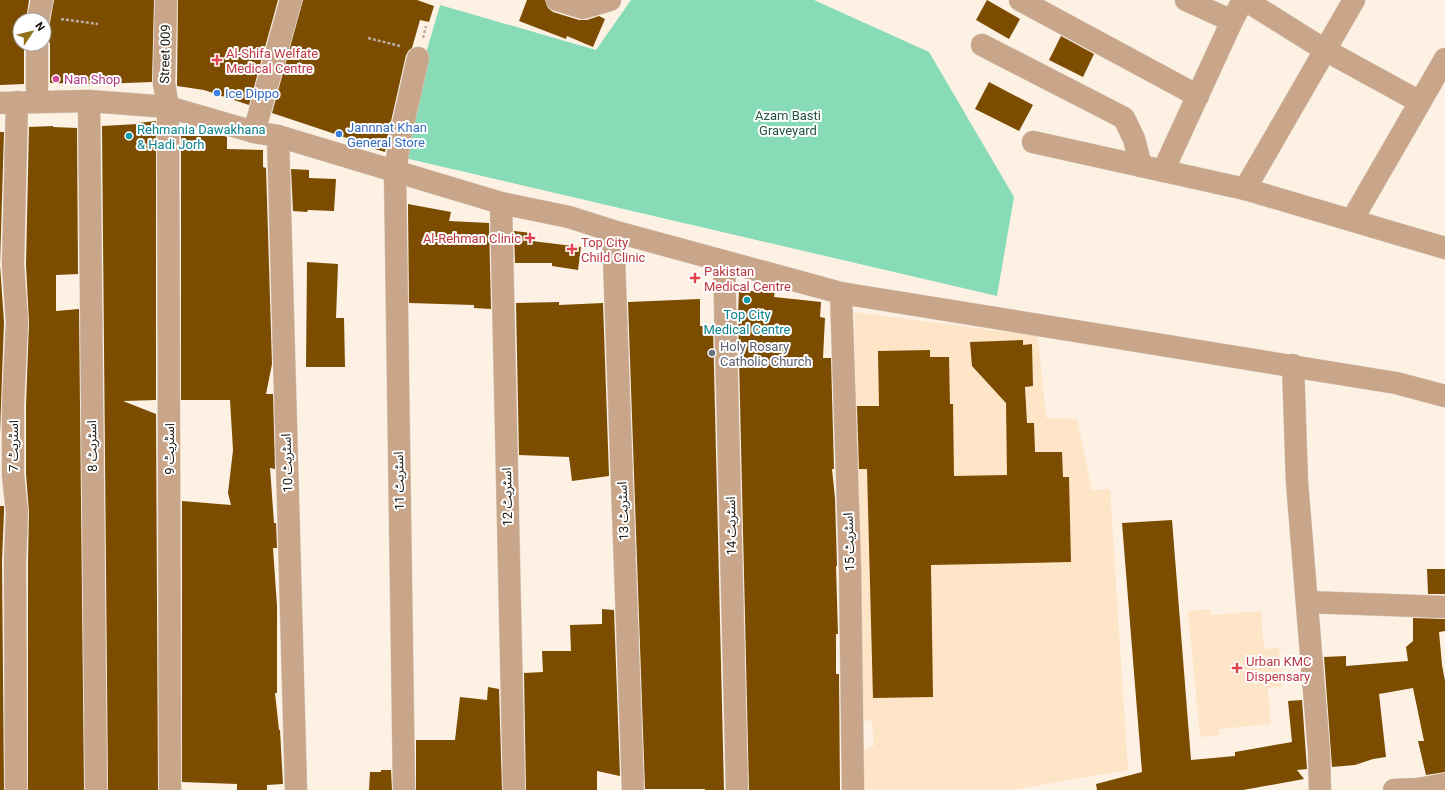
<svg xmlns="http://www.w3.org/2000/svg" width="1445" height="790" font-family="Roboto,'Noto Sans Arabic',sans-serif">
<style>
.built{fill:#fee5c8}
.green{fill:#87dcb7}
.building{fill:#7c4c00}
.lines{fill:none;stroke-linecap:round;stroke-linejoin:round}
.minor-casing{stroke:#d9cec1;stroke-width:23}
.path{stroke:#b8aea2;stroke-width:2.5;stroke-dasharray:3 2;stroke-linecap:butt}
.minor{stroke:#c9a589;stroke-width:22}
.health-dot{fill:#e0444e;stroke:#fff;stroke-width:1.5}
.hotel-dot{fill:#d1479c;stroke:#fff;stroke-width:1.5}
.shop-dot{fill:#3f7fe0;stroke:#fff;stroke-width:1.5}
.culture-dot{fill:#0f9aa8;stroke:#fff;stroke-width:1.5}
.worship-dot{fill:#6b7280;stroke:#fff;stroke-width:1.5}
.labels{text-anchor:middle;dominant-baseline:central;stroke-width:4;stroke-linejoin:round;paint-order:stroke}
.health-label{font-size:13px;fill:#be3a42;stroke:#fff;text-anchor:start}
.street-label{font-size:13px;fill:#1a140c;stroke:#fff}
.hotel-label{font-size:13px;fill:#b23c85;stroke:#fff;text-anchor:start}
.shop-label{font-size:13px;fill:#366cbe;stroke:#fff;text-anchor:start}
.park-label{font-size:13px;fill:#265642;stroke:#fff}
.culture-label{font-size:13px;fill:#0d838f;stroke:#fff;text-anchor:start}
.worship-label{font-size:13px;fill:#5b616d;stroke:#fff;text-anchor:start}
</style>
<rect width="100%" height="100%" fill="#fdf1e4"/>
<g class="built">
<polygon points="854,312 1038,336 1046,418 1077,419 1092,490 1110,489 1128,770 1011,790 863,790 862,751 874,746 872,721 860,720 859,570"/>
<polygon points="1210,609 1211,615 1261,611 1264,649 1279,648 1282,687 1268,688 1271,724 1219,729 1219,735 1200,737 1188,611"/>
</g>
<polygon class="green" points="631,0 814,0 929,52 1014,197 997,296 405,158 416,88 440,5 596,50"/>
<g class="building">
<polygon points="0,0 29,0 26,20 20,20 20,44 24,44 24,84 0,85"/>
<polygon points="54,0 154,0 152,82 100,84 50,83 50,44 48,38 44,34 44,31 48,28 50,22"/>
<polygon points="178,0 278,0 249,105 204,90 177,86"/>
<polygon points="303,0 417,0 434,6 429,22 420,20 412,48 409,50 406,55 389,130 385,152 355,143 356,141 272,113"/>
<polygon points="527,0 545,0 548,8 553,12 579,20 587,20 599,16 605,19 593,47 567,36 566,39 519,21"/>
<polygon points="987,0 1020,19 1009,39 976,20"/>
<polygon points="1061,36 1094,54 1083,77 1049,60"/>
<polygon points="989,82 1033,105 1019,131 975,109"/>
<polygon points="156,121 156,400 123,401 156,414 158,790 108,790 102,126 138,124 138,123"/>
<polygon points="53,126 53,127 77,128 78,274 56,275 56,311 79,309 84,790 28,790 28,561 29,512 26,474 26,405 29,323 26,265 29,127"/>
<polygon points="0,132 4,132 0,265 4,322 1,404 0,434"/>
<polygon points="181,136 224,136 227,137 227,149 263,150 263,167 266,168 272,364 266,394 273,394 275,469 270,468 274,523 276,523 277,548 273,548 277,606 277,693 275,693 279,730 280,730 283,784 267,785 267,790 237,790 237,784 182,782 182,501 231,505 228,493 233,450 230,400 181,400"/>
<polygon points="291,169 309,170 309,178 336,179 334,211 308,210 307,212 293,211"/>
<polygon points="408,204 451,212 449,221 489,223 491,309 474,308 474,305 409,303"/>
<polygon points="514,231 532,233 532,241 581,247 578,270 552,266 552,263 515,263"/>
<polygon points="307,262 338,264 336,318 344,318 345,367 306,367"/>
<polygon points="739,291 775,291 774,297 821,302 820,317 825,318 823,358 831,358 834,469 832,469 835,498 837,566 836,566 838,634 836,634 836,674 839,674 840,790 749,790 738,315"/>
<polygon points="700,299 700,326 713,326 724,790 705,790 705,789 645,789 628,302"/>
<polygon points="559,302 559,305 603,303 609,476 572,481 569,457 519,455 516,303"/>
<polygon points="1023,340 1023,345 1032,344 1033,386 1025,387 1027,423 1034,423 1035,452 1062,452 1063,477 1069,477 1071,562 931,565 933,697 873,698 867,469 859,469 857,406 879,406 878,351 930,350 930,357 949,357 950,404 953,404 954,476 1007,475 1006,403 972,366 970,342"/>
<polygon points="0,506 4,506 4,512 2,561 4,790 0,790"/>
<polygon points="1172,520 1191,760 1235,756 1235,752 1292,742 1288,701 1302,700 1307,769 1297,770 1304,779 1243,790 1097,790 1096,784 1142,772 1122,523"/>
<polygon points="1427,569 1445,569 1445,594 1428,594"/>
<polygon points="602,609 614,610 620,776 597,771 597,790 526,790 524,673 543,672 542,651 571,651 570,625 602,624"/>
<polygon points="1413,618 1445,619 1445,631 1439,632 1442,665 1445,681 1445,772 1426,775 1418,741 1424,741 1413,688 1379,694 1386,757 1373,759 1355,765 1332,767 1324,657 1346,656 1346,666 1408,661 1406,647 1413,641"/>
<polygon points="488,687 499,689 502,790 416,790 416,740 455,740 460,697 487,700"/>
<polygon points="381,770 391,770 392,790 369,790 370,772 381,772"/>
</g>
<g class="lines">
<defs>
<g id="minor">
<polyline points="166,0 164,83 168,107 170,790"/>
<polyline points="557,0 583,8 610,0"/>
<polyline points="1020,0 1198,96"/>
<polyline points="1186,0 1232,21"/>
<polyline points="1245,0 1325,50 1420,102"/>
<polyline points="38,20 42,0"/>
<polyline points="37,44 37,102"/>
<polyline points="982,45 1124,118 1134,139 1141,166"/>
<polyline points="89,101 96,790"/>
<polyline points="0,103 89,101 168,107 254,132 278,136 501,203 569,217 613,231 841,293 1396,383 1445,396"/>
<polyline points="254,132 291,0"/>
<polyline points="278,136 296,790"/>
<polyline points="1033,142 1245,189 1445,248"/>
<polyline points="1163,171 1232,21 1243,0"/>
<polyline points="1245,189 1354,0"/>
<polyline points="501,203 514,790"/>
<polyline points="1352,220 1445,59"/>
<polyline points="613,231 633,790"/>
<polyline points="724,262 737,790"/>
<polyline points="841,293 850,568 853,790"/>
<polyline points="1293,365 1297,482 1319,752 1320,790"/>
<polyline points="1307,602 1445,607"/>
<polyline points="16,790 15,561 17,512 13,475 13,405 17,322 13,265 17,102"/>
<polyline points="404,790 395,172 401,133 418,58"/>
<polyline points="1394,790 1418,789 1445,784"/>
</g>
</defs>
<use href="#minor" class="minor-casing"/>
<g class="path">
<polyline points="61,19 98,24"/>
<polyline points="368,38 400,46"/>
<polyline points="423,38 426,26"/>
</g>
<use href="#minor" class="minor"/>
</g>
<g class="health-dot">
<path d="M215 54h4v4h4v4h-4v4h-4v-4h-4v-4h4z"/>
<path d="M528 232h4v4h4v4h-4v4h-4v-4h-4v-4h4z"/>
<path d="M570 243h4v4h4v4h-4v4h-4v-4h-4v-4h4z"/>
<path d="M693 272h4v4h4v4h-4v4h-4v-4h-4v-4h4z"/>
<path d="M1235 662h4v4h4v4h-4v4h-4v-4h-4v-4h4z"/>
</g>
<circle class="hotel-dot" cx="56" cy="79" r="4"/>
<g class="shop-dot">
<circle cx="217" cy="93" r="4"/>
<circle cx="339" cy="134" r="4"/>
</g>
<g class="culture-dot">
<circle cx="129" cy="136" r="4"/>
<circle cx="747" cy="300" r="4"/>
</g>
<circle class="worship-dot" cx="712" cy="353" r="4"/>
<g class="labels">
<g class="health-label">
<text x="226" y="53">Al-Shifa Welfate<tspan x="226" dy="15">Medical Centre</tspan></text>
<text x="521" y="238" text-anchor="end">Al-Rehman Clinic</text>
<text x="581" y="242">Top City<tspan x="581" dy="15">Child Clinic</tspan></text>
<text x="704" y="271">Pakistan<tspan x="704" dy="15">Medical Centre</tspan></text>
<text x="1246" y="661">Urban KMC<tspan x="1246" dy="15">Dispensary</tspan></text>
</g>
<g class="street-label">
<text transform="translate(165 54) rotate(-89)">Street 009</text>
<text transform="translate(13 446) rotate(-90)">اسٹریٹ 7</text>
<text transform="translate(92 446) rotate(-91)">اسٹریٹ 8</text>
<text transform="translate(169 449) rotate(-90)">اسٹریٹ 9</text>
<text transform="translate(287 463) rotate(-92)">اسٹریٹ 10</text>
<text transform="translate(399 481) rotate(-91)">اسٹریٹ 11</text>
<text transform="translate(507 497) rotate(-91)">اسٹریٹ 12</text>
<text transform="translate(623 511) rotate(-92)">اسٹریٹ 13</text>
<text transform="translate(731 526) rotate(-91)">اسٹریٹ 14</text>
<text transform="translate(849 542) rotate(-92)">اسٹریٹ 15</text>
</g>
<g class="hotel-label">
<text x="64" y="79">Nan Shop</text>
</g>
<g class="shop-label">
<text x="225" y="93">Ice Dippo</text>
<text x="347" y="127">Jannnat Khan<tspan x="347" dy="15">General Store</tspan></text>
</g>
<g class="park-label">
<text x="788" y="115">Azam Basti<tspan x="788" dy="15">Graveyard</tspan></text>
</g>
<g class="culture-label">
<text x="137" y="129">Rehmania Dawakhana<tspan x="137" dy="15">&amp; Hadi Jorh</tspan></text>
<text x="747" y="314" text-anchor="middle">Top City<tspan x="747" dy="15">Medical Centre</tspan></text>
</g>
<g class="worship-label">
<text x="720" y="346">Holy Rosary<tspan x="720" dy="15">Catholic Church</tspan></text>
</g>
</g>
<g transform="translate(32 32) rotate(55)"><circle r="19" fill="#ffffff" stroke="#a3a19e"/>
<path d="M0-3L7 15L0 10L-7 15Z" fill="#93731a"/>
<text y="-6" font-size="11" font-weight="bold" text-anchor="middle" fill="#1a140c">N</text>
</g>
</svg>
